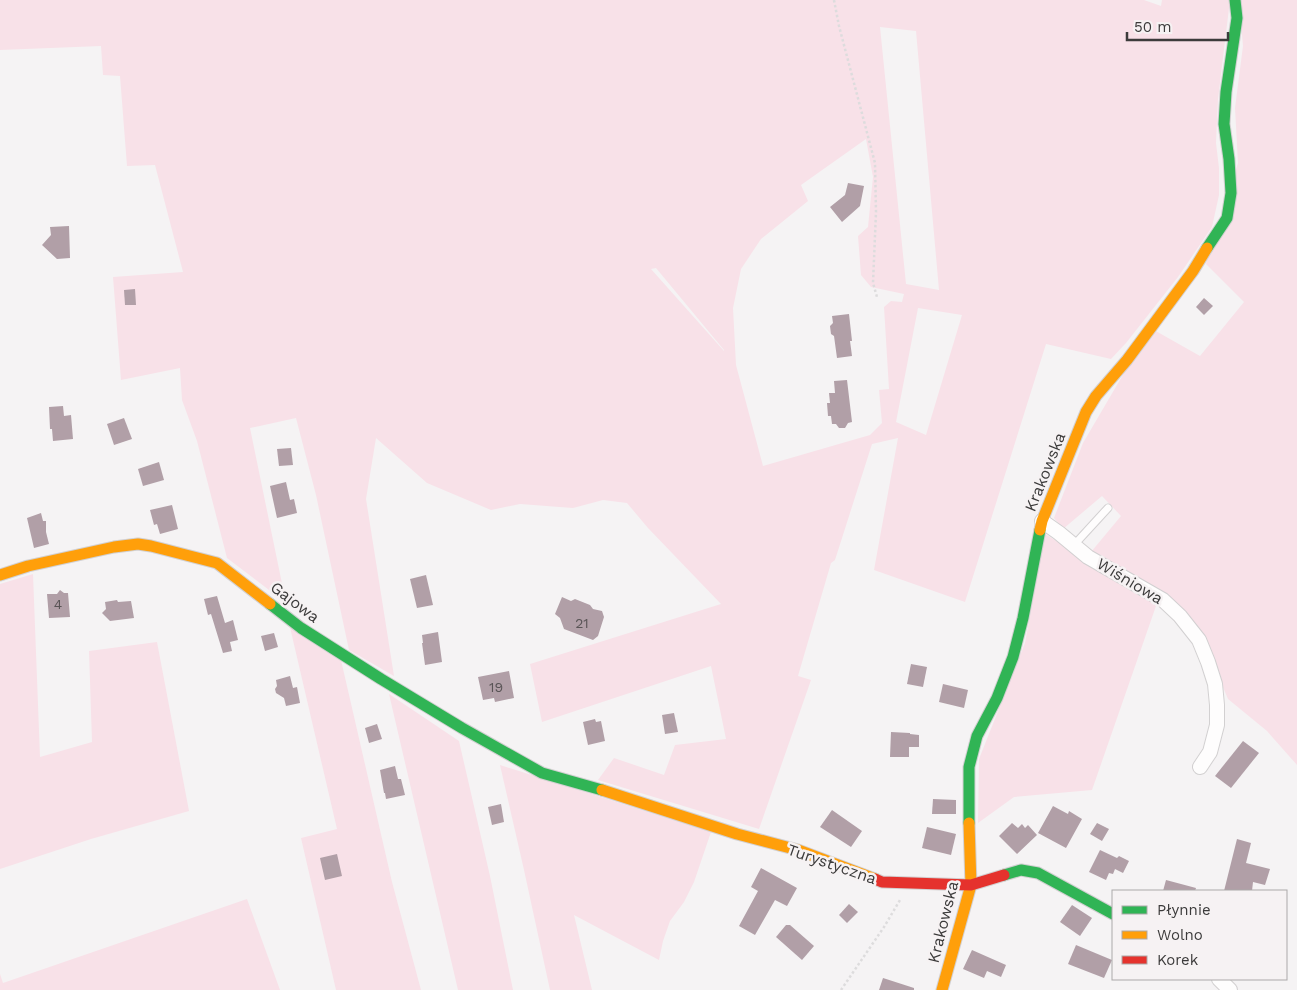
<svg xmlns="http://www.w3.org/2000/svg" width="1297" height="990" font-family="'Work Sans',sans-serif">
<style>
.green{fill:#f8e1e8;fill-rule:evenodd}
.building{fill:#b19fa7}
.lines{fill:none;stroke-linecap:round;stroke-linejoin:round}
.lane-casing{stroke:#d2d0d1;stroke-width:9}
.street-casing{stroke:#d2d0d1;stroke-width:16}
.fast-casing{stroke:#d2d0d1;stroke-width:13}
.slow-casing{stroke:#d2d0d1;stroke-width:13}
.jam-casing{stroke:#d2d0d1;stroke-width:13}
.path{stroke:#dddcdd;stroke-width:2.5;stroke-dasharray:2.5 2.5;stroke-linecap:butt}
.lane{stroke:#fefdfd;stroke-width:7}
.street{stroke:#fefdfd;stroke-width:14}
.fast{stroke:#30b455;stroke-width:11}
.slow{stroke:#ff9f0a;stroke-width:11}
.jam{stroke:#e5322d;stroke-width:11}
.labels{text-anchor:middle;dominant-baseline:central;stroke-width:5;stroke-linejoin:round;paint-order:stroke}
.number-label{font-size:14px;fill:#595456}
.street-label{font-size:16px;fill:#3c3b3b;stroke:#f6f2f3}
</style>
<rect width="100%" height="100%" fill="#f5f3f4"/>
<g class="green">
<path d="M0 0H1144L1161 6 1162 0H1230L1218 99 1216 143 1219 168V195L1212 227 1178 277 1126 343 1111 359 1046 344 965 602 874 570 898 438 872 444 835 560 831 563 798 676 811 680 759 829 598 780 614 758 664 775 675 745 726 739 711 666 542 722 530 664 721 604 648 528 627 503 603 500 573 508 520 504 491 510 427 483 376 438 366 499 394 676 349 650 316 495 296 418 250 428 286 603 227 558 197 441 182 400 180 368 121 380 113 277 183 272 155 165 127 166 120 76 103 75 101 46 0 50ZM880 27 916 31 939 290 906 284ZM866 139 873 177 868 227 858 236 861 275 871 287 904 294 902 302 891 301 884 307 889 389 879 390 882 423 870 435 763 466 736 365 733 308 741 269 761 239 808 201 801 185ZM656 268 724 350V351L651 269ZM918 308 962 315 926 435 896 422Z"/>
<polygon points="1239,0 1297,0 1297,765 1267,731 1228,699 1201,635 1091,552 1121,516 1102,496 1063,529 1054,518 1083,443 1124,373 1154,330 1200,356 1244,302 1206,264 1238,163 1235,108 1243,46"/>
<polygon points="1045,534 1136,589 1156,606 1092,790 1014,797 978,823 979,759 1025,643"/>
<polygon points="33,574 40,757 92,742 89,651 157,642 189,811 91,839 0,869 0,584"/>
<polygon points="289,623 341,660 392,882 421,990 336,990 301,838 337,829"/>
<polygon points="389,694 459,741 490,876 513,990 458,990"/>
<polygon points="500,765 711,832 694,882 684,902 670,921 663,941 659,960 574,915 592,990 550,990 524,870"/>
<polygon points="247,899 280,990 0,990 0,974 3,983"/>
</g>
<g class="building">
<polygon points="848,183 864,186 860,206 842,222 830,207 845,195"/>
<polygon points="69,226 70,258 57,259 42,245 51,235 50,227"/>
<polygon points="135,289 136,305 125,305 124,290"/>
<polygon points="1204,298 1213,306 1204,315 1196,307"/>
<polygon points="849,314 852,341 850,341 852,356 837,358 834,336 831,334 830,326 833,323 832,316"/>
<polygon points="847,380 852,422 848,423 845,428 839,428 836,424 832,424 831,416 828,416 827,403 830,403 829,393 835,393 834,381"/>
<polygon points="63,406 64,416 71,415 73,439 53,441 52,429 50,429 49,407"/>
<polygon points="124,418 132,439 114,445 107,424"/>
<polygon points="291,448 293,465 279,466 277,449"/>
<polygon points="159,462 164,480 143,486 138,469"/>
<polygon points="286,482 290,500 294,499 297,513 277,518 270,486"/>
<polygon points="172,505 178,529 160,534 157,524 154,525 150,510"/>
<polygon points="41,513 43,521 46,521 46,532 49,544 34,548 27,518"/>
<polygon points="426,575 433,605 417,608 410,579"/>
<polygon points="60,590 64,593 68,593 70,617 49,618 47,594 57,594"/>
<polygon points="217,596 225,623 233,620 238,640 230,642 232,651 223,653 211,614 208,615 204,599"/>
<polygon points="562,597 571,601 575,599 590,605 593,609 602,611 604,617 598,636 593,640 564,629 560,618 555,614"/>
<polygon points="117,600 118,602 131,601 134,618 110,621 102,613 106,609 105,602"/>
<polygon points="438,632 442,662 425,665 422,643 423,643 422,635"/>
<polygon points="274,633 278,647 265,651 261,636"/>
<polygon points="911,664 927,667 923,687 907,684"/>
<polygon points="509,671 514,698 495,702 494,698 483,700 478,677"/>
<polygon points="290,676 293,688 297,687 300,703 286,706 284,698 276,693 275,689 277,686 276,680"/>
<polygon points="943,684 968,690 964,708 939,702"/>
<polygon points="674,713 678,732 665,734 662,715"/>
<polygon points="595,719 596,722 601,721 605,741 588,745 583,722"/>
<polygon points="377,724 382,739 369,743 365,728"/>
<polygon points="891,732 910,733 910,734 919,735 919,747 909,747 909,757 890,757"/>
<polygon points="1243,741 1259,753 1231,788 1215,776"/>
<polygon points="395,766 398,779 401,779 405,795 386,799 385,793 384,793 380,770"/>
<polygon points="933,799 956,800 956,814 932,814"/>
<polygon points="501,804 504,822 492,825 488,807"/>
<polygon points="1053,806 1068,814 1069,811 1082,819 1066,848 1038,833"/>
<polygon points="832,810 862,831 851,847 820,827"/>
<polygon points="1012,823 1018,828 1022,824 1025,828 1028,825 1037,835 1017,854 999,836"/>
<polygon points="1097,823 1109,829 1102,841 1090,834"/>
<polygon points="927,827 956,834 951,855 922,848"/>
<polygon points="1237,839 1251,843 1246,863 1270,869 1265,885 1253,882 1252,891 1224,891"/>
<polygon points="1100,850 1117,858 1119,856 1129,861 1123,873 1115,869 1113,874 1109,873 1106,880 1089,872"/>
<polygon points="337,854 342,876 325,880 320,858"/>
<polygon points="761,868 797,888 787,906 775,900 755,935 739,926 758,891 751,887"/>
<polygon points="1166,880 1196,888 1195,891 1163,891"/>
<polygon points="849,904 858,912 847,923 839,915"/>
<polygon points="1072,905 1092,918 1080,936 1060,922"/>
<polygon points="786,925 790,925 814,946 802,960 776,937"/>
<polygon points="1076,945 1112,960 1104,978 1068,964"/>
<polygon points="972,950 1006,965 1001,977 987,971 984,978 963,969"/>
<polygon points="883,978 914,988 914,990 879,990"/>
</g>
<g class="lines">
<defs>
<polyline id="lane" points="1074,545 1108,508"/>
<g id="street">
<polyline points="1042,521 1059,533 1088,557 1163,600 1180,616 1199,640 1208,662 1215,684 1217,705 1217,725 1210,752 1200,767"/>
<polyline points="1219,979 1230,990"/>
</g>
<g id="fast">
<polyline points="1207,248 1227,218 1231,193 1229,159 1224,124 1226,92 1237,18 1235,0"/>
<polyline points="270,604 301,628 381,679 462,728 542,773 602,790"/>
<polyline points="969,823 969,767 977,736 997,698 1013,657 1023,618 1040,530"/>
<polyline points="1004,875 1021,870 1038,873 1113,914"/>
</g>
<g id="slow">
<polyline points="1040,530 1042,521 1086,412 1096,396 1127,360 1193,271 1207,248"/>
<polyline points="0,575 28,566 114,547 138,544 151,546 217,563 270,604"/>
<polyline points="602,790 737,834 798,850 875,879"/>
<polyline points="942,990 971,885 969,823"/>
</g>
<polyline id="jam" points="875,879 882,882 971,885 1004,875"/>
</defs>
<use href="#lane" class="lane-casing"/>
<use href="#street" class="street-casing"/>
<use href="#fast" class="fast-casing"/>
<use href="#slow" class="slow-casing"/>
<use href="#jam" class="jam-casing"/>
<g class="path">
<polyline points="834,0 839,26 875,163 876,212 873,283 877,297"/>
<polyline points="841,990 884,927 900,900"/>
</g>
<use href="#lane" class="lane"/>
<use href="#street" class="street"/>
<use href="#fast" class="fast"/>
<use href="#slow" class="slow"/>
<use href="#jam" class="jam"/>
</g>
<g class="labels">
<g class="number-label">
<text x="58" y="604">4</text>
<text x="582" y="623">21</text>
<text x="496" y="687">19</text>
</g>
<g class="street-label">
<text transform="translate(1045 472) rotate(-68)">Krakowska</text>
<text transform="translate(1130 581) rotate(31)">Wiśniowa</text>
<text transform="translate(295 602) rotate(37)">Gajowa</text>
<text transform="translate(832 864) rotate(19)">Turystyczna</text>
<text transform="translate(943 922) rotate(-76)">Krakowska</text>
</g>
</g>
<rect x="1112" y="890" width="175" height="90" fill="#f6f2f3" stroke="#aca9a9"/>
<rect x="1122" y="906" width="25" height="8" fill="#30b455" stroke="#aca9a9"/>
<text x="1157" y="915" font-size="15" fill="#3c3b3b">Płynnie</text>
<rect x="1122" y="931" width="25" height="8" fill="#ff9f0a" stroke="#aca9a9"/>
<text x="1157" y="940" font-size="15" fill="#3c3b3b">Wolno</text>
<rect x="1122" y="956" width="25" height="8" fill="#e5322d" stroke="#aca9a9"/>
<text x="1157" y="965" font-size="15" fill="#3c3b3b">Korek</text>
<path d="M1127 32v8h101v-8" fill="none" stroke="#3c3b3b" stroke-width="2.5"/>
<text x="1134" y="32" font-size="15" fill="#3c3b3b" stroke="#f6f2f3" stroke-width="4" paint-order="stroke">50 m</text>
</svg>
